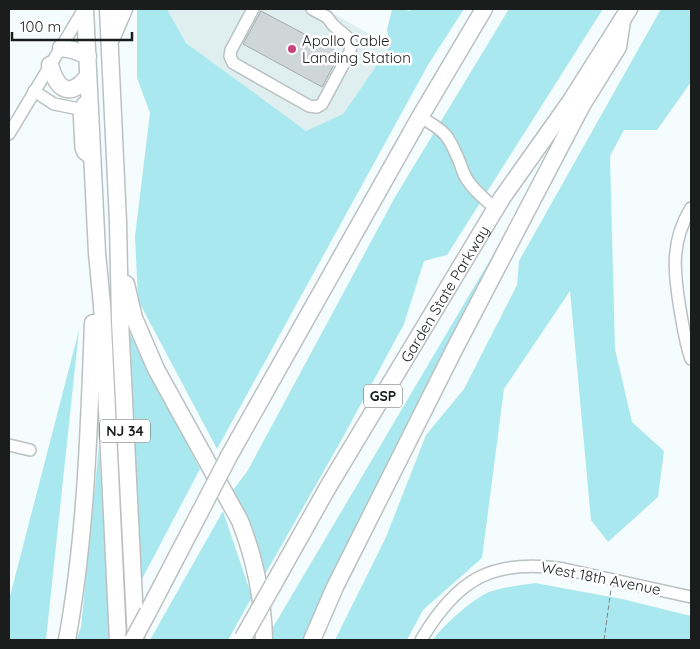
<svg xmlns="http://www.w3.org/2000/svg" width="700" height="649" font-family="Quicksand,sans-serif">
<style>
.built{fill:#dfeff0}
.green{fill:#aae8ef}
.building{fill:#cfd6d7;stroke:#a4aaab}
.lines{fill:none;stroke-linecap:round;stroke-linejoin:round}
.minor-casing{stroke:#bbc1c2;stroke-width:14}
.highway-casing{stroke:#bbc1c2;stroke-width:19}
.path{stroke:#7f8384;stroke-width:1;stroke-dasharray:5 2.5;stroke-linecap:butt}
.minor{stroke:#fff;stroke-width:11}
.highway{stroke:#fff;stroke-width:16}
.highway-bridge-casing{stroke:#bbc1c2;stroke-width:19;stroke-linecap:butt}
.highway-bridge{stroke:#fff;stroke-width:16}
.poi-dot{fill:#c9417e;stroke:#fff;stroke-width:2}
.labels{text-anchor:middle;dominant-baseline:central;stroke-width:5;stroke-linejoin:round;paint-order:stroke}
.shield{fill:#fff;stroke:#5f6161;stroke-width:1}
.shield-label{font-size:14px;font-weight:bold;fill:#1b1d1d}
.poi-label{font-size:15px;fill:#1b1d1d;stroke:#fff;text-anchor:start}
.street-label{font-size:15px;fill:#1b1d1d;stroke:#fff}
</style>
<rect width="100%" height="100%" fill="#f5fcfd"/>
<polygon class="built" points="167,9 326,9 390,46 343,114 306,132 186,43"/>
<g class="green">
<polygon points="137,9 167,9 186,43 306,131 343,114 390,46 387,30 392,9 402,9 410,11 412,9 464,9 428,65 217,449 138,300 135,236 150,113 137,78"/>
<polygon points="509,9 603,9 447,255 424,261 404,324 342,439 263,578 231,493 248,470 395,197"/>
<polygon points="661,9 691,9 691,82 657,130 624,130 610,156 615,349 632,422 664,451 658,497 608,542 591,520 570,291 504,389 482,558 423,610 407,640 335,640 386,537 426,435 464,389 517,285 519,261"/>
<polygon points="500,243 310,640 272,640 269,634"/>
<polygon points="79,330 46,640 9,640 9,600"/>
<polygon points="128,330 200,469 142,579"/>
<polygon points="99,445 110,640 76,640 81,627"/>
<polygon points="223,511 252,597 228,640 150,640"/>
<path d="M535 583 622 599 691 616V640H433C442 626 477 595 492 591 506 587 521 585 535 583Z"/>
</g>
<polygon class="building" points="261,11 340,53 322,87 243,44"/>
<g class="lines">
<defs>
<g id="minor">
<polyline points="253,9 231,50 230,56 233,63 309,106 317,107 322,104 350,52 351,43 347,37 333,25 327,17 312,9"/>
<polyline points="34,91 54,104 79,109"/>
<polyline points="89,99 83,103 79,109 81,148 83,153 92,160"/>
<path d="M420 117C446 131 449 136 460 163 462 169 464 176 468 181 475 192 486 200 496 209"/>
<polyline points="9,134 84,9"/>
<path d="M691 208C670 242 674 273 680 309 683 326 685 342 691 359"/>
<polyline points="9,445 30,450"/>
<path d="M421 640C457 579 492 558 564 569L691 597"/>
</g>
<g id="highway">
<polyline points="85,9 97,253 102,305 118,640"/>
<polyline points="108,9 118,222 120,321 136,640"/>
<polyline points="112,37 124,9"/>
<polyline points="61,48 73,50 88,56"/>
<path d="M50 65C57 90 70 99 88 76"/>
<path d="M126 284 134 318 156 369 240 521C255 559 263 599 264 640"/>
<polyline points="229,456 420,117 484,9"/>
<path id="s1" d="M273 585 328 487 502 198 570 102 629 9"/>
<polyline points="148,612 200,512"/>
<path d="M67 640C86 536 89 429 93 323"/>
<polyline points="312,640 335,587 454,350 582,105 618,47 622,21"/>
</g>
</defs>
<use href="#minor" class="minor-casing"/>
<use href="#highway" class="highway-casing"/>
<polyline class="path" points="604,640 611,589"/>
<use href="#minor" class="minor"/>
<use href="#highway" class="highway"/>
<defs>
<g id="highway-bridge">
<polyline points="200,512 229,456"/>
<polyline points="243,638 273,585"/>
<polyline points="133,640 148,612"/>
</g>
</defs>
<use href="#highway-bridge" class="highway-bridge-casing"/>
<use href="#highway-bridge" class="highway-bridge"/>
</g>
<circle class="poi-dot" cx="292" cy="49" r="5"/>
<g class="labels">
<g class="shield">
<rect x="364" y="384.5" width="38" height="23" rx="4"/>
<rect x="100" y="419.5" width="50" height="23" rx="4"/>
</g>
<g class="shield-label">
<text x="383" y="396">GSP</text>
<text x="125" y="431">NJ 34</text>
</g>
<g class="poi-label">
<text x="302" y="40">Apollo Cable<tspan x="302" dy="17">Landing Station</tspan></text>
</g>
<g class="street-label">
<text stroke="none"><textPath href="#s1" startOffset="338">Garden State Parkway</textPath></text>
<text transform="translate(601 578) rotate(11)">West 18th Avenue</text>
</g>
</g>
<rect width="700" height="649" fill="none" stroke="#1b1d1d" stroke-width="20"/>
<path d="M12 32v8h120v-8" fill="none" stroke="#1b1d1d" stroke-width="2.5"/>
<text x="20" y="32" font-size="15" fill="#1b1d1d" stroke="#ffffff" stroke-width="4" paint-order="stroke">100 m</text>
</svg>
